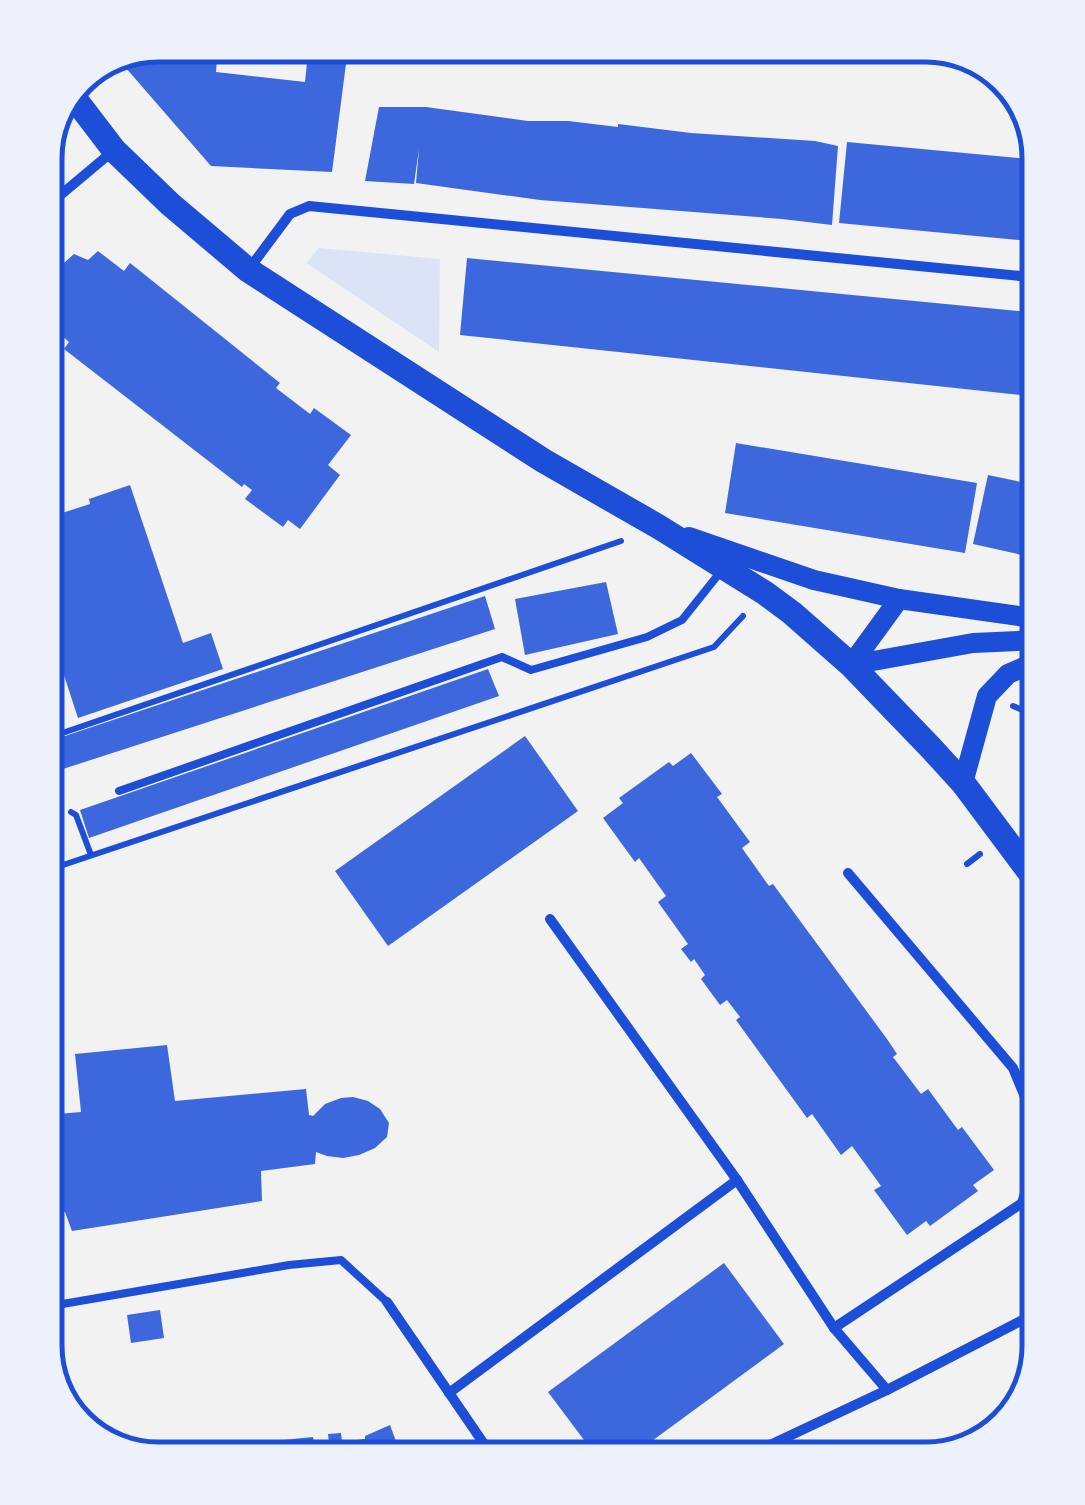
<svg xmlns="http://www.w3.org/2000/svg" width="1085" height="1505" font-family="Ubuntu,sans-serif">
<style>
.green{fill:#dbe4f7}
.building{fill:#3d67dc}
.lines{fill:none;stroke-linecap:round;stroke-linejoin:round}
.path{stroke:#1d4ed8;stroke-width:6}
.service{stroke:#1d4ed8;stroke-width:8}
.minor{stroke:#1d4ed8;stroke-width:10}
.secondary{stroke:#1d4ed8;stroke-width:20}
.primary{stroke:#1d4ed8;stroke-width:25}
.rim{fill:none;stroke:#1d4ed8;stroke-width:5}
</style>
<rect width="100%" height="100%" fill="#f2f2f2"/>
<polygon class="green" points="319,248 440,259 439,352 306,263"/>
<g class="building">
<polygon points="158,45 218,45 216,72 305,82 308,52 347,56 332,172 211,166 119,60"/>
<polygon points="811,45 933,45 984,61 988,64 976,66 853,55 831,52"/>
<polygon points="379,107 426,107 528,121 568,121 618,127 618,124 691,133 815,141 838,146 832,225 782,219 540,200 416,183 419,149 414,184 365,181"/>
<polygon points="847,142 1040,160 1040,242 839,223"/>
<polygon points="98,251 124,271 130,263 280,383 276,388 310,414 314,408 351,435 328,465 340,475 300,529 288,520 283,527 245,499 252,490 244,484 242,487 64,349 69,342 45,321 45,317 57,303 45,293 45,280 74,254 88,260"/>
<polygon points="467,258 1040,313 1040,397 460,335"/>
<polygon points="736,443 977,483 965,553 725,513"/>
<polygon points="988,475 1040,486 1040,559 973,544"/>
<polygon points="130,485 183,643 211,633 223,669 78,718 45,617 45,507 53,504 56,515 90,504 89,499"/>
<polygon points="606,582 618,634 525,655 515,599"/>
<polygon points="485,596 495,629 63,769 53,740"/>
<polygon points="488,669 499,696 89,838 80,810"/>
<polygon points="525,736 578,811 388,946 335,871"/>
<polygon points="691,753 722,794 717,797 750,842 742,848 769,886 773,884 887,1039 897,1054 893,1057 921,1094 928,1089 958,1130 962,1127 994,1170 973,1185 978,1191 930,1226 926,1221 907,1235 874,1190 881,1186 852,1146 841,1155 812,1114 807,1118 736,1020 740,1017 727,1000 720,1005 701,979 705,975 694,959 691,962 681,949 688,944 658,902 666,896 639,858 635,862 603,818 623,803 619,798 669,762 673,766"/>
<polygon points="167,1045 175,1101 306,1089 309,1115 313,1116 325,1104 341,1098 353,1097 368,1101 380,1109 389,1123 387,1137 375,1148 359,1155 343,1158 327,1156 316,1152 315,1164 261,1171 262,1201 72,1231 65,1212 51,1214 54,1230 51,1235 45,1236 45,1115 81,1112 75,1054"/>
<polygon points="724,1263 784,1344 626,1460 599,1460 548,1392"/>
<polygon points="160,1310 164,1338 131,1343 127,1315"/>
<polygon points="390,1425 403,1460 331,1460 328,1434 341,1433 342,1442 365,1439 365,1436"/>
<polygon points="313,1437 317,1460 286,1460 283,1440"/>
<polygon points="251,1441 251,1444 269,1442 271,1454 277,1453 278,1460 240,1460 238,1443"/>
</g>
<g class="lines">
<g class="path">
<polyline points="1013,706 1039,717"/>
<polyline points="45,739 621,541"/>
<polyline points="1040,786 1029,761 1037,716 1040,714"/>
<polyline points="71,812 76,815 91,855"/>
<polyline points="1025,818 1040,807"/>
<polyline points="967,864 980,854"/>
<polyline points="45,871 714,647 743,616"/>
</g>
<g class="service">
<polyline points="45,780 52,802"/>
<polyline points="119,791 502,657 531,670 647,637 682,620 722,570"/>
<polyline points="45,1307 289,1265 341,1260 387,1302"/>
</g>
<g class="minor">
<polyline points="45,208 113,151"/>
<polyline points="249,269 290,214 309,206 1040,278"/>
<polyline points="550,919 737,1180 834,1328 887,1390"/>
<polyline points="387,1302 495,1460"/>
<polyline points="834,1328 1022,1203 1034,1164 1032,1114 1013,1068 848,873"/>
<polyline points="449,1393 737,1180"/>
<polyline points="738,1460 887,1390 1040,1311"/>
</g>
<g class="secondary">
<polyline points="689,537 814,580 899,599 1040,619"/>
<polyline points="851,665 973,643 1040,640"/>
<polyline points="851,665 899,599"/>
<polyline points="963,783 987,696 1008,674 1040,660"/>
</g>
<polyline class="primary" points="72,95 114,150 170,204 248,270 544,461 659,527 765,593 792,613 851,665 931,748 963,783 1040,886"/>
</g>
<path d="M0 0H1085V1505H0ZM158 62H926A96 96 0 0 1 1022 158V1346A96 96 0 0 1 926 1442H158A96 96 0 0 1 62 1346V158A96 96 0 0 1 158 62Z" fill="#edf1fc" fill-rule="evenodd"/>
<path class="rim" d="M158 62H926A96 96 0 0 1 1022 158V1346A96 96 0 0 1 926 1442H158A96 96 0 0 1 62 1346V158A96 96 0 0 1 158 62Z"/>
</svg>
